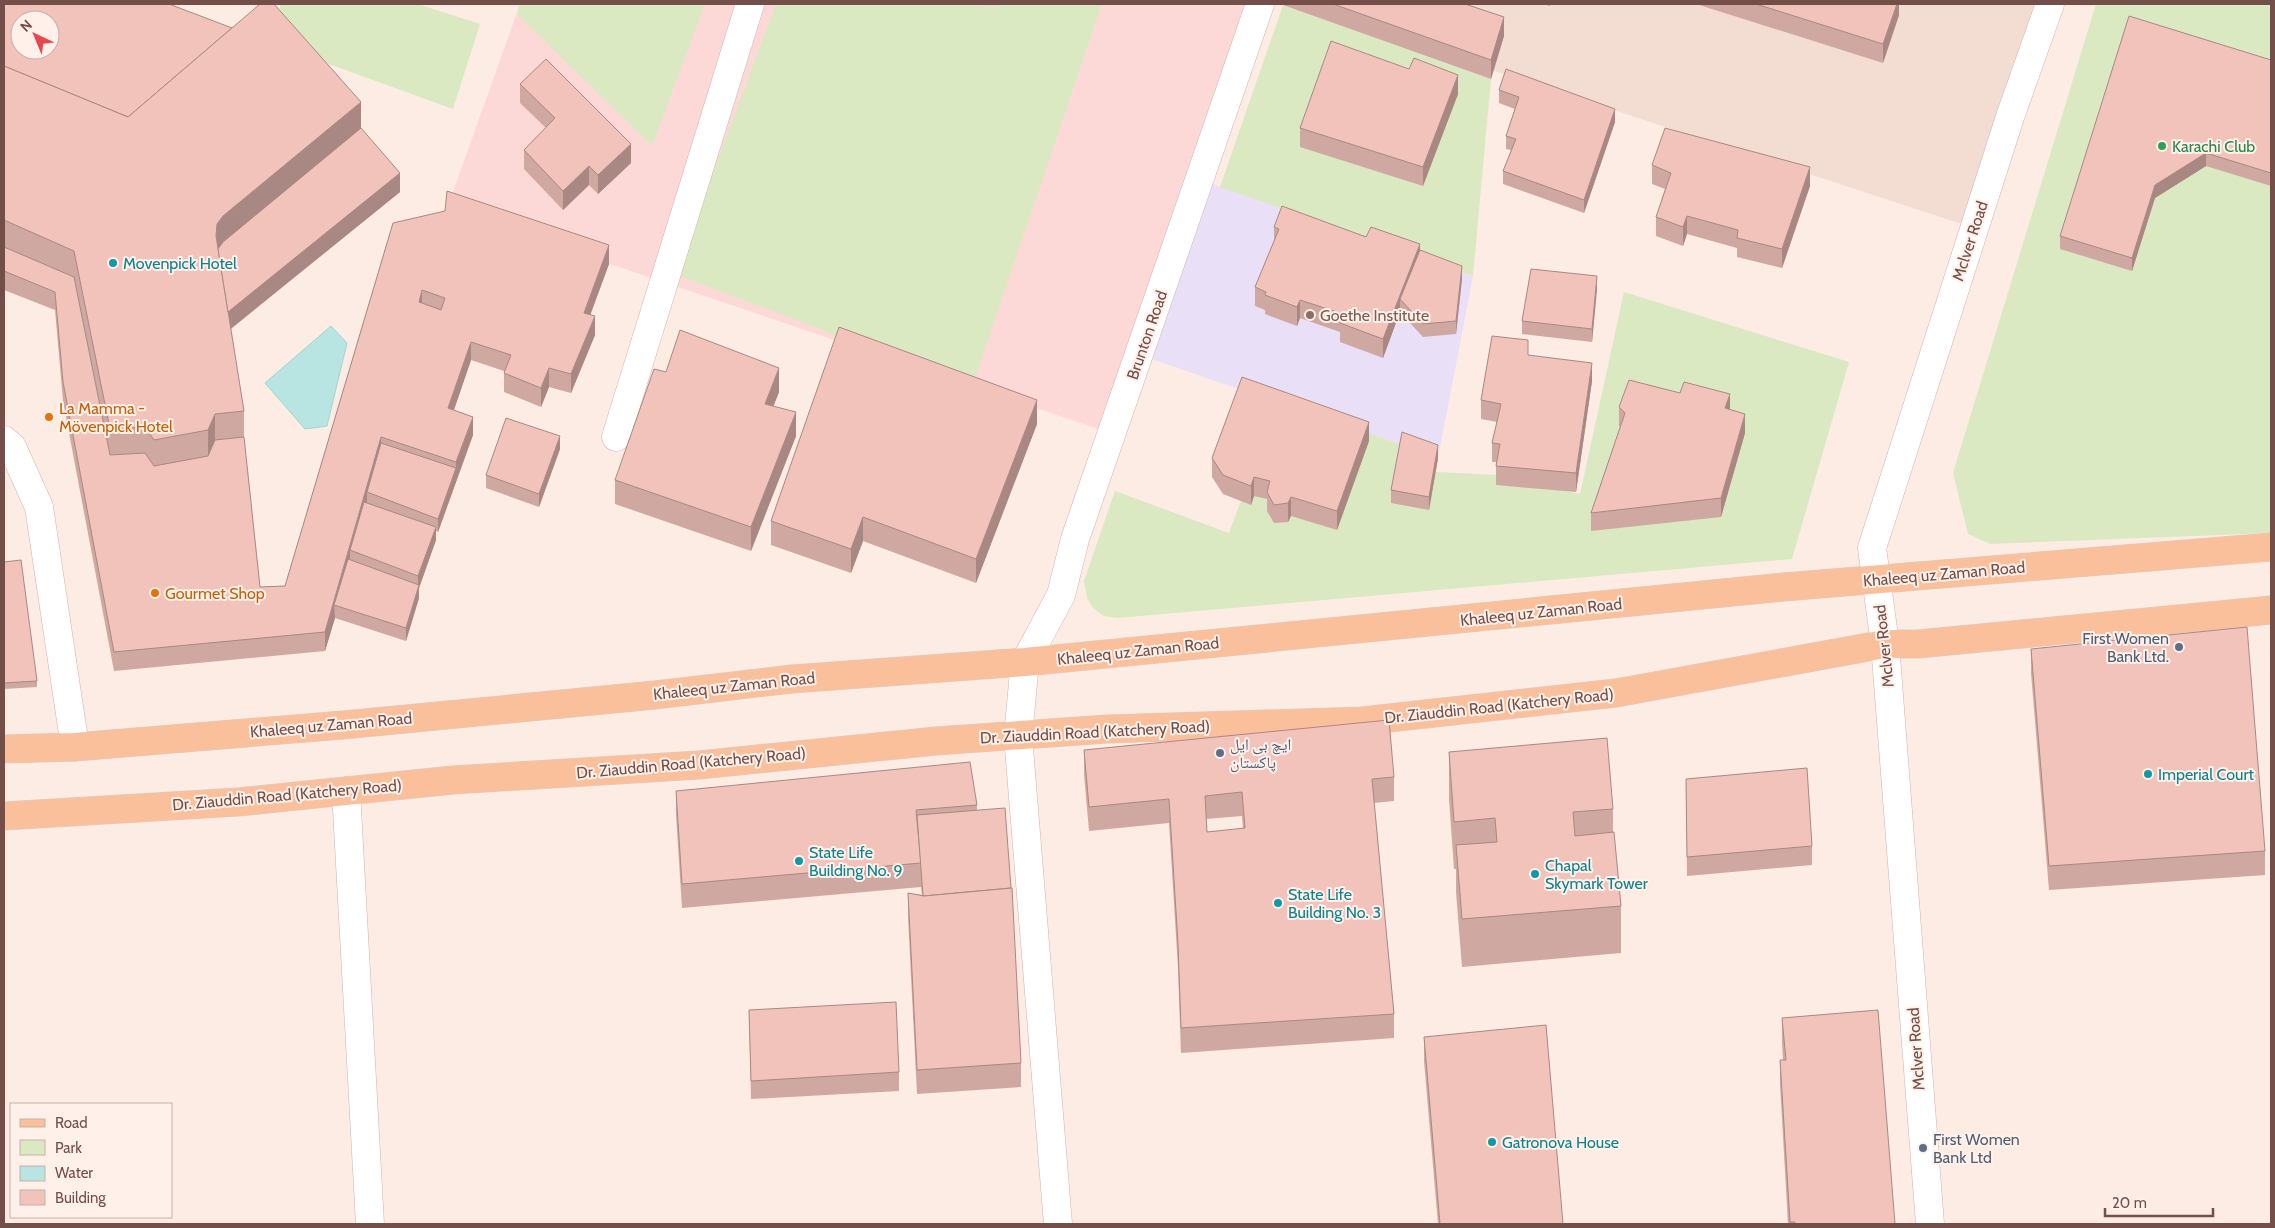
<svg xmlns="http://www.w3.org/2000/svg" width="2275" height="1228" font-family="Cabin,'Noto Naskh Arabic',sans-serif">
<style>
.residential{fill:#f3dcd2}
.commercial{fill:#fcd9d7}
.education{fill:#e9e0f8}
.green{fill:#dbe9c2}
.water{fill:#b8e5e1;stroke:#9ed7d2}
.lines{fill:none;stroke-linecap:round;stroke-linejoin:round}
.minor-casing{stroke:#cfb4ad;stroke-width:29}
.major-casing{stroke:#d8cdcc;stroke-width:29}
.minor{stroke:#fff;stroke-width:28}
.major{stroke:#fac09c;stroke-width:28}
.wall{fill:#cfa8a1;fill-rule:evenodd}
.shaded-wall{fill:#a98883}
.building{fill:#f1c3bb;stroke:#a98883;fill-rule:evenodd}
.leisure-dot{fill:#2e9e5b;stroke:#fff1e9;stroke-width:2}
.culture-dot{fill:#0f9aa8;stroke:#fff1e9;stroke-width:2}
.education-dot{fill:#8d6e63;stroke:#fff1e9;stroke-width:2}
.food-dot{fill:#e8710a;stroke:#fff1e9;stroke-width:2}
.service-dot{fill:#5c6f8a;stroke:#fff1e9;stroke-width:2}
.labels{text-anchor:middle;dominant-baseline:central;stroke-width:4;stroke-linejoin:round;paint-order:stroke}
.leisure-label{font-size:16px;fill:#27864d;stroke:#fff1e9;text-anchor:start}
.street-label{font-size:16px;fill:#744e49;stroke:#fff1e9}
.culture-label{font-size:16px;fill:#0d838f;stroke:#fff1e9;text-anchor:start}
.education-label{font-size:16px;fill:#785e54;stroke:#fff1e9;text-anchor:start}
.food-label{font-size:16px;fill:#c56008;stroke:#fff1e9;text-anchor:start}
.service-label{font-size:16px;fill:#4e5e75;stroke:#fff1e9;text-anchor:start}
</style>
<rect width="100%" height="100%" fill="#fcece3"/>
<polygon class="residential" points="1281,4 2049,4 1974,228 1492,70 1491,79"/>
<polygon class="commercial" points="520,4 1260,4 1113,434 447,209"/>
<polygon class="education" points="1201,180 1473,276 1438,458 1140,355"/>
<g class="green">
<polygon points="281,4 418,4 480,24 453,109 268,42"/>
<polygon points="520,4 705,4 652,146 517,14"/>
<polygon points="776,4 983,4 994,7 996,4 1102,4 972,387 675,274"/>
<polygon points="2096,4 2271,4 2271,533 1990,544 1968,534 1953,473"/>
<polygon points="1283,5 1491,79 1473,276 1220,187"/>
<polygon points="1624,292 1849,362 1792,559 1117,618 1104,616 1093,608 1087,598 1084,581 1115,491 1229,533 1278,401 1438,458 1436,472 1497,475 1580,494"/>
</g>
<polygon class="water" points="331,326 347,343 327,426 305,429 265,383"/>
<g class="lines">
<defs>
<g id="minor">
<polyline points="616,437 750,4"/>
<polyline points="4,440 12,447 39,507 75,747"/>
<polyline points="346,791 370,1224"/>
<polyline points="1058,1224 1018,736 1025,662 1061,595 1075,539 1260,4"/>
<polyline points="1930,1224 1885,644 1872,548 2010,117 2050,4"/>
</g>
<g id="major">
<polyline points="4,749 75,747 343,725 655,695 792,679 1025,662 1784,587 2271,547"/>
<polyline points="4,816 238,802 453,780 699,765 936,741 1107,729 1362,721 1616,693 1885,644 1918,644 2271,610"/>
</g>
</defs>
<use href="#minor" class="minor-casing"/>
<use href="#major" class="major-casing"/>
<use href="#minor" class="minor"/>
<use href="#major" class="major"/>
</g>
<g class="wall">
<polygon points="4,4 361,128 400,192 231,329 244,411 244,437 260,587 285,586 393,223 609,264 590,315 595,335 571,393 549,387 541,407 504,392 504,371 471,360 454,410 473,435 438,532 436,531 436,540 419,588 419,598 406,641 335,618 325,651 114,671 63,401 55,310 4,290"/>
<polygon points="1283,4 1465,4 1504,36 1491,79 1283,5"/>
<polygon points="1542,4 1551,4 1550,6"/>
<polygon points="1696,4 1899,4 1899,15 1883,63"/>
<polygon points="2271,60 2271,186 2206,166 2155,198 2132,271 2060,249 2060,236"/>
<polygon points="520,84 631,163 598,194 589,185 563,210 524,169 524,150 546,128 520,103"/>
<polygon points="1499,90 1615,122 1584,213 1503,184 1503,171 1511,150 1506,149 1506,136 1515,109 1499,103"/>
<polygon points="1458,94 1423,186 1300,147 1300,128"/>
<polygon points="1652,165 1810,186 1782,268 1737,257 1737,248 1687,234 1683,246 1656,236 1656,217 1665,189 1652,184"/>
<polygon points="1274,227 1366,237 1420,250 1462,279 1456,334 1423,337 1400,312 1383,358 1340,342 1340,332 1300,318 1297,326 1265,314 1265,310 1255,306 1255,287 1274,241"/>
<polygon points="1597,289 1592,342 1522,334 1522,321"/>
<polygon points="1528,355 1592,381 1576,492 1496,485 1496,462 1492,462 1492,443 1497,422 1481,419 1481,400"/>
<polygon points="666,372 779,392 773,406 796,436 751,551 615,504 615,480"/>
<polygon points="1619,407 1730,410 1745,433 1721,517 1591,531 1591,513 1620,427 1619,426"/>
<polygon points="1037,424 976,583 863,541 851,573 771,545 771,521"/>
<polygon points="1369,441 1337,530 1291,516 1288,522 1274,523 1267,511 1267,499 1254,496 1251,505 1223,494 1212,477 1212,458"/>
<polygon points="560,449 539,507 486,488 486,475"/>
<polygon points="1438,458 1429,510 1391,503 1391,490"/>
<polygon points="4,562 37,681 37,687 4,689"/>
<polygon points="2031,649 2265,851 2265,875 2049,890 2031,673"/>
<path d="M1084 750 1394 777V801L1374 803 1394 1014V1038L1181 1053 1178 968 1169 823 1089 831 1084 774ZM1242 816 1243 829 1207 832 1206 819Z"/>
<polygon points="1449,752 1613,809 1613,833 1621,906 1621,953 1462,967 1456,892 1456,869 1454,869 1449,799"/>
<polygon points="1686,779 1812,846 1812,865 1687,876"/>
<polygon points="676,791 977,805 977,810 1021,1063 1021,1087 917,1094 908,917 908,893 922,895 921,887 682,908 676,815"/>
<polygon points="749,1010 899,1072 899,1091 751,1099"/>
<polygon points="1782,1018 1895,1224 1788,1224 1780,1084 1780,1060 1783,1060 1782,1042"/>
<polygon points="1424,1037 1563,1224 1438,1224 1424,1061"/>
</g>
<g class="shaded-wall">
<polygon points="1897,4 1899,4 1899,15 1883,63 1883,44"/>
<polygon points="1504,17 1504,36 1491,79 1491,60"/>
<polygon points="1458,75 1458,94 1423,186 1423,167"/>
<polygon points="361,102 361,147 217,269 216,236 217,224 223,216"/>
<polygon points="1615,109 1615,122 1584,213 1584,200"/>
<polygon points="631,144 631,163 598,194 598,175"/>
<polygon points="2206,153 2206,166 2155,198 2132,271 2132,258 2155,185"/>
<polygon points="589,166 589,185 563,210 563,191"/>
<polygon points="1810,167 1810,186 1782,268 1782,249"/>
<polygon points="400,173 400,192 224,334 224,315"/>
<polygon points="1687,216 1687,234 1683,246 1683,227"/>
<polygon points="1420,244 1420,263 1400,299 1400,312 1383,358 1383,339"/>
<polygon points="609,245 609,264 584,332 584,313"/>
<polygon points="1462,266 1462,279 1456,334 1456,321"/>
<polygon points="1597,276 1597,289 1592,342 1592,329"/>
<polygon points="422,290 422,309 419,302"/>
<polygon points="1300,300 1300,318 1297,326 1297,307"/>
<polygon points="595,316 595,335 571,393 571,374"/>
<polygon points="471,342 471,360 448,427 448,408"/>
<polygon points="1592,363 1592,381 1576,492 1576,473"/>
<polygon points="549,368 549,387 541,407 541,388"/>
<polygon points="779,368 779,392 765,428 765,404"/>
<polygon points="1730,394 1730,412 1725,408"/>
<polygon points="1037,400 1037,424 976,583 976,559"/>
<polygon points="796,412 796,436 751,551 751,527"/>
<polygon points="215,414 215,459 208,475 208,430"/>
<polygon points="1745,414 1745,433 1721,517 1721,498"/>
<polygon points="473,417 473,435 438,532 438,519 456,468 456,462"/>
<polygon points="1369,422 1369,441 1337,530 1337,511"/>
<polygon points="560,436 560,449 539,507 539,494"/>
<polygon points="381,437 381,456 367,492 367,505 350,550 350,563 334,605 335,618 325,651 325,632"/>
<polygon points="1438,445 1438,458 1429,510 1429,497"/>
<polygon points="1254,477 1254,496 1251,505 1251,486"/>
<polygon points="1291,497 1291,516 1288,522 1288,503"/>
<polygon points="863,517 863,541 851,573 851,549"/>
<polygon points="436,527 436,540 419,588 419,598 406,641 406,628 418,587 418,576"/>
</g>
<g class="building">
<path d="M4 4H169L232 28 128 117 4 66ZM20 20H50V50H20Z"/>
<polygon points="260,4 274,4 361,102 223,216 217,224 216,236 244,411 215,414 208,430 154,440 145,427 110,429 74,251 4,220 4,66 128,117"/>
<polygon points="1333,4 1465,4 1504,17 1491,60"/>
<polygon points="1756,4 1897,4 1883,44"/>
<polygon points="2129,16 2271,60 2271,173 2206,153 2155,185 2132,258 2060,236"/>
<polygon points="1331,41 1409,69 1414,58 1458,75 1423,167 1300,128"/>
<polygon points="546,59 631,144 598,175 589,166 563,191 524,150 555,118 520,84"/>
<polygon points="1506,69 1615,109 1584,200 1503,171 1516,139 1506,136 1519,97 1499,90"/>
<polygon points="361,128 400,173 228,312 218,249 223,242"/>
<polygon points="1665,128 1810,167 1782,249 1737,238 1738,230 1687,216 1683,227 1656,217 1671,173 1652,165"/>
<path d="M447 191 609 245 584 313 595 316 571 374 549 368 541 388 504 373 511 355 471 342 448 408 473 417 456 462 381 437 325 632 114 652 63 382 55 292 4 271V247L74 277 110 455 145 453 154 466 208 456 215 440 244 437 260 587 285 586 393 223 445 211ZM422 290 445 298 441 310 419 302Z"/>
<polygon points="1282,206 1366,237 1371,227 1420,244 1383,339 1340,323 1343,314 1300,300 1297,307 1265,295 1266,292 1255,287 1279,229 1274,227"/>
<polygon points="1420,250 1462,266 1456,321 1423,324 1400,299"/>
<polygon points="1531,269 1597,276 1592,329 1522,321"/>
<polygon points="839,327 1037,400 976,559 863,517 851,549 771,521"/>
<polygon points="680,330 779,368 765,404 796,412 751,527 615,480 654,369 666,372"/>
<polygon points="1492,336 1528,340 1528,355 1592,363 1576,473 1496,466 1500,444 1492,443 1501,404 1481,400"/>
<polygon points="1242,377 1369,422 1337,511 1291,497 1288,503 1274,505 1267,492 1270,481 1254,477 1251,486 1223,475 1212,458"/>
<polygon points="1629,380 1680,393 1684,382 1730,394 1725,408 1745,414 1721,498 1591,513 1625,413 1619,407"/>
<polygon points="506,418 560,436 539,494 486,475"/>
<polygon points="1402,432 1438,445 1429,497 1391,490"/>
<polygon points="381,443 456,468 438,519 367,492"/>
<polygon points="364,502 436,527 418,576 350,550"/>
<polygon points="348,559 419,585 406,628 334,605"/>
<polygon points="21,560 37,681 4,683 4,562"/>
<polygon points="2247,627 2265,851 2049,866 2031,649"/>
<path d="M1389 720 1394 777 1372 779 1394 1014 1181 1028 1178 944 1169 799 1089 807 1084 750ZM1242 792 1245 828 1207 832 1205 796Z"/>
<polygon points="1607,738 1613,809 1573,812 1575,836 1614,832 1621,906 1462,919 1456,845 1497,842 1495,818 1454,822 1449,752"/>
<polygon points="970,762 977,805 916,810 921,863 682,884 676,791"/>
<polygon points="1807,768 1812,846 1687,857 1686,779"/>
<polygon points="1005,808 1011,888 923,896 917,815"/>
<polygon points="1012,888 1021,1063 917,1070 908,893 924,896"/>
<polygon points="896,1002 899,1072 751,1081 749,1010"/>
<polygon points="1878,1010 1895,1224 1795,1224 1795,1222 1790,1222 1780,1060 1786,1060 1782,1018"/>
<polygon points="1546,1025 1563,1224 1440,1224 1424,1037"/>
</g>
<circle class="leisure-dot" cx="2162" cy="146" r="5"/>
<g class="culture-dot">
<circle cx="113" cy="263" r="5"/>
<circle cx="2148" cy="774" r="5"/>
<circle cx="799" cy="861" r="5"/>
<circle cx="1535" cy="874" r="5"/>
<circle cx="1278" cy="903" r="5"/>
<circle cx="1492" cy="1142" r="5"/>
</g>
<circle class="education-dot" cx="1310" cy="315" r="5"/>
<g class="food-dot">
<circle cx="49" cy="417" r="5"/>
<circle cx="155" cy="593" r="5"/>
</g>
<g class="service-dot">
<circle cx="2179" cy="647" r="5"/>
<circle cx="1220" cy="753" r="5"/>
<circle cx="1923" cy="1148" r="5"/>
</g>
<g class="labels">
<g class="leisure-label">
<text x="2172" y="146">Karachi Club</text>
</g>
<g class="street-label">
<text transform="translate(1970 241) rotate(-72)">Mclver Road</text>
<text transform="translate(1147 335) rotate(-71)">Brunton Road</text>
<text transform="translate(1944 574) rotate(-5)">Khaleeq uz Zaman Road</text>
<text transform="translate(1541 612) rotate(-6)">Khaleeq uz Zaman Road</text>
<text transform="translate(1884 646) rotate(-96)">Mclver Road</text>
<text transform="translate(1138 651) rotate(-6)">Khaleeq uz Zaman Road</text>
<text transform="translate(734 686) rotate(-6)">Khaleeq uz Zaman Road</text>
<text transform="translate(1499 706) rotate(-6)">Dr. Ziauddin Road (Katchery Road)</text>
<text transform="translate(331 725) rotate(-5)">Khaleeq uz Zaman Road</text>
<text transform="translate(1095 732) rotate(-3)">Dr. Ziauddin Road (Katchery Road)</text>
<text transform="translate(691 763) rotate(-5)">Dr. Ziauddin Road (Katchery Road)</text>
<text transform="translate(287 795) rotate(-5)">Dr. Ziauddin Road (Katchery Road)</text>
<text transform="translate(1916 1049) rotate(-94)">Mclver Road</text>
</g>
<g class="culture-label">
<text x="123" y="263">Movenpick Hotel</text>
<text x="2158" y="774">Imperial Court</text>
<text x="809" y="852">State Life<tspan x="809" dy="18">Building No. 9</tspan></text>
<text x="1545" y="865">Chapal<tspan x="1545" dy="18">Skymark Tower</tspan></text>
<text x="1288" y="894">State Life<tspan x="1288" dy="18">Building No. 3</tspan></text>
<text x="1502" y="1142">Gatronova House</text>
</g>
<g class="education-label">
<text x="1320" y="315">Goethe Institute</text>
</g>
<g class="food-label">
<text x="59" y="408">La Mamma -<tspan x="59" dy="18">Mövenpick Hotel</tspan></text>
<text x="165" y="593">Gourmet Shop</text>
</g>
<g class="service-label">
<text x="2169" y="638" text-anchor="end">First Women<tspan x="2169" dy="18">Bank Ltd.</tspan></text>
<text x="1230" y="744">ایچ بی ایل<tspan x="1230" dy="18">پاکستان</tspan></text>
<text x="1933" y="1139">First Women<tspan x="1933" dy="18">Bank Ltd</tspan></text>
</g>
</g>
<rect width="2275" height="1228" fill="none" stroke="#744e49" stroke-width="10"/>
<rect x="10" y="1103" width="162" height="115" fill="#fff1e9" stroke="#c7b0a9"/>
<rect x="20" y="1119" width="25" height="8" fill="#fac09c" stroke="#c7b0a9"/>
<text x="55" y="1128" font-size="15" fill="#744e49">Road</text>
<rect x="20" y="1140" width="25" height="15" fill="#dbe9c2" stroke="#c7b0a9"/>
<text x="55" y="1153" font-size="15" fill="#744e49">Park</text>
<rect x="20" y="1166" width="25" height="15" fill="#b8e5e1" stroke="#c7b0a9"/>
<text x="55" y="1178" font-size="15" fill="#744e49">Water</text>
<rect x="20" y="1190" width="25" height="15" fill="#f1c3bb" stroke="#c7b0a9"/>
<text x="55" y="1203" font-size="15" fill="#744e49">Building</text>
<g transform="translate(35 35) rotate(316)"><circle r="24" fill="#fff1e9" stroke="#c7b0a9"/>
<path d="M0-4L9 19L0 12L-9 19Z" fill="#e5494d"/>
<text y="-8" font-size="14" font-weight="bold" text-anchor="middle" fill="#744e49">N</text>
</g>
<path d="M2105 1208v8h108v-8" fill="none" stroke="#744e49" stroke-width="2.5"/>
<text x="2112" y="1208" font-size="15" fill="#744e49" stroke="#fff1e9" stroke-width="4" paint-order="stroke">20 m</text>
</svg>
